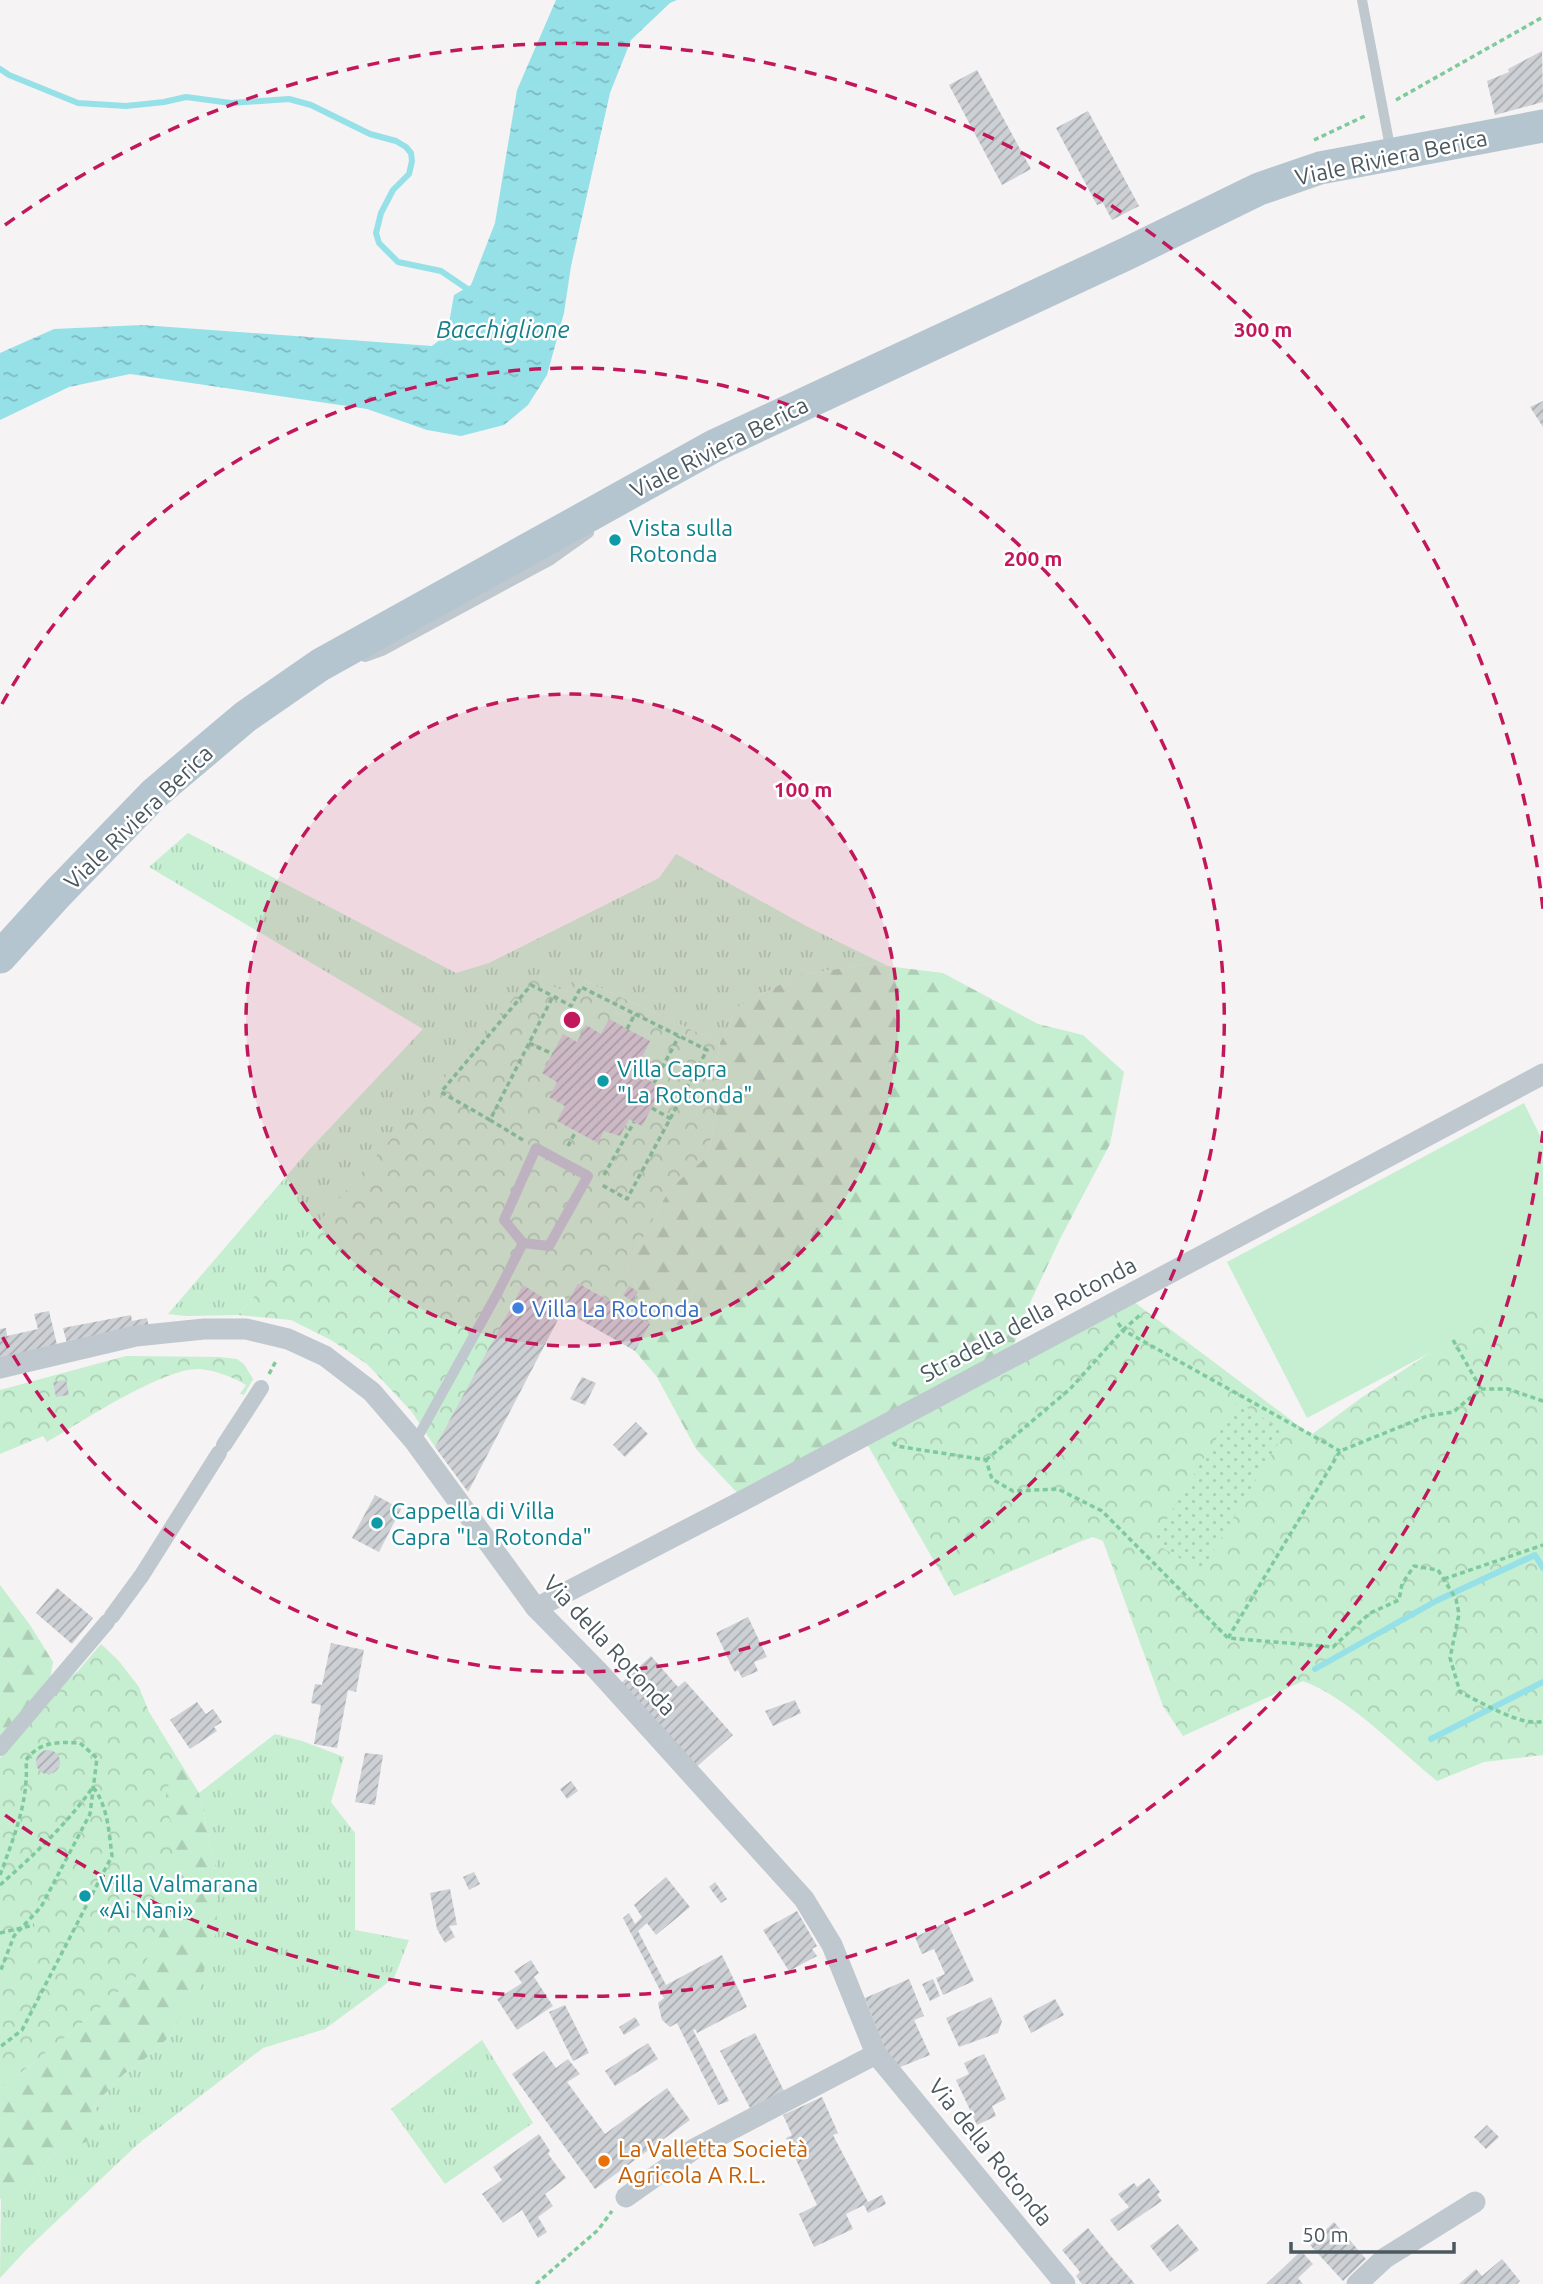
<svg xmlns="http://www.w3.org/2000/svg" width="1543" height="2284" font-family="Ubuntu,sans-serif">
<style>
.grass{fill:url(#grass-tufts)}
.forest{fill:url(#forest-firs)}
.park{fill:url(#park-crowns)}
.garden{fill:url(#garden-dots)}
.pitch{fill:#c6eed0}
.water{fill:url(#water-ripples)}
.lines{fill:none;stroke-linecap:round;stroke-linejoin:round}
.stream{stroke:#96e1e8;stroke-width:6}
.building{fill:url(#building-hatch)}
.path{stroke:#7fca9c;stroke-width:3.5;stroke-dasharray:5 3.5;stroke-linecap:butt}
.service{stroke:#bfc8ce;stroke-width:10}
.pedestrian{stroke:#bfc8ce;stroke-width:16}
.minor{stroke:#bfc8ce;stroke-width:21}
.primary{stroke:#b5c5cf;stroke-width:33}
.path-bridge{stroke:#7fca9c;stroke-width:3.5;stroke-dasharray:5 3.5;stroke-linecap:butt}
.ring{fill:none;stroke:#c2185b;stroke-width:3.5;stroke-dasharray:12 9}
.culture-dot{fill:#0f9aa8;stroke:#fff;stroke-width:2.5}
.shop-dot{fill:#3f7fe0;stroke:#fff;stroke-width:2.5}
.food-dot{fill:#e8710a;stroke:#fff;stroke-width:2.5}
.labels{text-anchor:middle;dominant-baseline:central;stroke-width:5;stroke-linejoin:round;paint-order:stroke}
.street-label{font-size:23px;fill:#4b585f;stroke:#fff}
.culture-label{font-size:23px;fill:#0d838f;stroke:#fff;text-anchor:start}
.shop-label{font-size:23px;fill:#366cbe;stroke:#fff;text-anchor:start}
.food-label{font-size:23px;fill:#c56008;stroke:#fff;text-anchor:start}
.water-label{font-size:24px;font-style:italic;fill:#157f8a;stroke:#fff}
.centre{fill:#c2185b;stroke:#fff;stroke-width:3.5}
.ring-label{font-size:21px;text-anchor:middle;font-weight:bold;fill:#c2185b;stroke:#fff;stroke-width:5;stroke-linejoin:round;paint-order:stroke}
</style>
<defs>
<pattern id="grass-tufts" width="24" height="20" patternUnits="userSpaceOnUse" patternTransform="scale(1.75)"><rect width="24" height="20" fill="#c6eed0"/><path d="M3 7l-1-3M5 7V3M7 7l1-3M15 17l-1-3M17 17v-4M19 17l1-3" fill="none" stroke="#acceb5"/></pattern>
<pattern id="forest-firs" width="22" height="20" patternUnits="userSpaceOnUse" patternTransform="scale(1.75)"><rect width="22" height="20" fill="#c6eed0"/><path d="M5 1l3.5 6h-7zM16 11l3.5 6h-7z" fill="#acceb5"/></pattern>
<pattern id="park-crowns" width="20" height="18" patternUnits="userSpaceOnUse" patternTransform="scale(1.75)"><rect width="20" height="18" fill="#c6eed0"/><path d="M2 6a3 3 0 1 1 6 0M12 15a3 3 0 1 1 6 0" fill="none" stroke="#acceb5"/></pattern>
<pattern id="garden-dots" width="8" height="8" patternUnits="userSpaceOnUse" patternTransform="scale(1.75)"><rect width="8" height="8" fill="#c6eed0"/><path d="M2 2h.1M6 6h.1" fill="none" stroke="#acceb5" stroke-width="1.8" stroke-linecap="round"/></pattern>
<pattern id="water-ripples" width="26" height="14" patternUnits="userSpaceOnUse" patternTransform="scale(1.75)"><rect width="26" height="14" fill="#96e1e8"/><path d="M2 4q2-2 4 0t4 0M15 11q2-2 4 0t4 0" fill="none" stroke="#7cb9bf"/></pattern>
<pattern id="building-hatch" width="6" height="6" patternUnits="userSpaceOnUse" patternTransform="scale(1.75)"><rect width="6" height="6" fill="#cdd0d4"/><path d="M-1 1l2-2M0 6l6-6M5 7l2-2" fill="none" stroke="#a8acaf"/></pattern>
</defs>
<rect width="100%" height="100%" fill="#f5f3f3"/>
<g class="grass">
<polygon points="188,833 456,973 489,963 659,878 676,854 808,927 888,966 870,964 799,975 739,1006 720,1043 575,976 566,992 532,978 238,1315 185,1316 168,1314 308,1151 423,1029 149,867"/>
<polygon points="275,1734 302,1741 344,1757 331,1802 355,1833 355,1930 409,1940 394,1978 325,2029 263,2048 139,2143 27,2249 0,2278 1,2198 26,2190 53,2154 100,2136 105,2130 94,2105 124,2074 150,2055 170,2036 182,2014 195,2006 216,1870 199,1793"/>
<polygon points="482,2040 533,2123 445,2184 391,2109"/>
</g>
<g class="forest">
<polygon points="870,964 943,973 1038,1024 1083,1035 1124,1072 1110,1144 1060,1239 1028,1307 1009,1358 744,1500 696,1449 657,1377 635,1351 650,1324 637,1316 638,1292 628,1265 670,1188 707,1157 716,1113 713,1086 720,1043 739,1006 799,975"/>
<polygon points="0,1585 30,1625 53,1662 48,1691 0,1748"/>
<polygon points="149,1712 199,1793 216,1870 217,1929 200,1983 195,2007 182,2014 170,2036 150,2055 124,2074 94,2105 105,2130 100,2137 53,2154 26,2190 0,2199 0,2089 63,2039 139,1974 164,1804"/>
</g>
<g class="park">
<polygon points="575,976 720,1043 713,1086 716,1113 707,1157 670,1188 628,1265 638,1292 637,1316 578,1283 563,1310 523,1286 435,1447 412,1412 367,1364 331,1340 291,1320 238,1315 532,977 566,992"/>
<path d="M1543 1291V1755L1484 1762 1437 1781C1397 1749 1351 1699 1303 1681L1183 1736 1163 1706 1103 1541 1093 1537 1079 1542 954 1596 866 1442 1130 1299 1311 1435 1361 1398 1451 1339Z"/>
<path d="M126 1356 219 1357 237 1359 244 1364 253 1379 244 1395 240 1394 246 1385C233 1377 215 1370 199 1369 163 1368 81 1422 47 1442L43 1436 0 1454V1390Z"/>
<polygon points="101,1644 118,1660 139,1687 149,1712 175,1757 164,1804 174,1828 175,1864 164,1927 139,1974 63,2039 0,2089 0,1758 5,1749 54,1691 78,1671"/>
</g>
<polygon class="garden" points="1238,1402 1285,1432 1201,1571 1153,1542"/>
<polygon class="pitch" points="1524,1103 1543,1142 1543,1293 1307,1418 1227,1262"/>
<polygon class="water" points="556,0 677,0 670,3 631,40 610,93 571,266 564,313 547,375 528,405 504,425 461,436 427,430 367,409 130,374 69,387 0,420 0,353 54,329 142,325 432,346 447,334 454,295 471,285 495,223 517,90"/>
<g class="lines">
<g class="stream">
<polyline points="0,69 9,75 78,103 126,106 164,102 186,97 231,103 289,99 311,105 370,134 396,141 406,147 411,153 412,161 409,174 393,190 381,213 376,233 379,243 398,262 441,271 466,288"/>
<polyline points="1315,1669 1436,1601 1535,1555 1543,1568"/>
<polyline points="1431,1739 1543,1682"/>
</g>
</g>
<g class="building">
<polygon points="1542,51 1543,102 1495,115 1487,81 1509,72 1508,69"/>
<polygon points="977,70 1031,169 1002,185 949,85"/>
<polygon points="1088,111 1139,206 1112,220 1103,203 1097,205 1056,128"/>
<polygon points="1543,401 1543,427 1530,407"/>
<polygon points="609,1019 650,1041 642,1057 656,1064 648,1080 662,1088 642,1126 629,1119 620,1136 604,1131 598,1143 557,1121 565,1106 549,1097 557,1082 542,1073 563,1034 577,1042 586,1025 601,1034"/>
<polygon points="578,1283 650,1324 635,1351 563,1310"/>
<polygon points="523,1285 563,1310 468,1492 435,1447"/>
<polygon points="629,1286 638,1292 632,1301 623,1295"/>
<polygon points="49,1311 58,1349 0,1363 0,1329 6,1328 7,1336 38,1329 34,1314"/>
<polygon points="131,1315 132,1321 147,1318 149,1328 68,1347 63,1328"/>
<polygon points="582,1377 596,1383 585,1405 570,1399"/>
<polygon points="66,1380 69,1395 56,1397 53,1382"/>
<polygon points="636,1422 648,1434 625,1457 613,1445"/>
<polygon points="375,1495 401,1509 379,1552 352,1538"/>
<polygon points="57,1588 93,1618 72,1644 36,1613"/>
<polygon points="748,1617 767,1657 754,1662 758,1671 742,1678 738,1670 735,1672 733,1669 716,1633"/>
<polygon points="331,1643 364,1650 356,1692 348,1690 337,1748 314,1744 321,1705 311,1703 315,1684 322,1685"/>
<polygon points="651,1656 678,1687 685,1681 733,1735 694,1769 618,1686"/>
<polygon points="795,1700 801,1713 773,1726 765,1711"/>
<polygon points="197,1702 206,1714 213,1709 222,1722 214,1727 217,1731 190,1749 170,1720"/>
<circle cx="48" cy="1762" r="12"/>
<polygon points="365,1753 383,1755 375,1805 355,1802"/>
<polygon points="571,1781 578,1791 567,1799 560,1789"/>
<polygon points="474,1872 480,1884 469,1890 463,1877"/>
<polygon points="666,1877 690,1907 656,1935 647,1923 638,1931 666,1985 722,1955 747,2007 697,2033 695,2029 693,2030 729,2101 718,2105 677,2023 670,2027 662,2020 658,2003 664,1998 623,1918 629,1913 635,1924 642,1917 634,1905"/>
<polygon points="715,1882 727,1899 721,1903 709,1887"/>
<polygon points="450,1889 457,1925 449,1926 455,1937 445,1943 437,1929 430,1893"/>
<polygon points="797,1911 817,1946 812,1949 817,1956 789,1971 763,1930"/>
<polygon points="947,1922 974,1981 943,1995 936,1978 945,1974 934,1949 922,1954 915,1937"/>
<polygon points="531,1960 539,1973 534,1977 553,2006 517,2030 497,1999 522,1983 514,1971"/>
<polygon points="909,1979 924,2016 914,2020 930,2055 893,2070 865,1998"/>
<polygon points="933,1979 940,1996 930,2001 922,1984"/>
<polygon points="991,1997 1002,2021 998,2033 959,2047 946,2018"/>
<polygon points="1055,1999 1064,2015 1031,2033 1023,2016"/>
<polygon points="565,2005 589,2053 573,2061 549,2012"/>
<polygon points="635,2017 640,2025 624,2035 619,2027"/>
<polygon points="755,2033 784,2091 750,2108 720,2051"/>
<polygon points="648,2043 658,2059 615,2086 605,2071"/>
<polygon points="544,2051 556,2068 568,2059 580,2074 567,2082 605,2134 667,2088 690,2120 595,2189 512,2074"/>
<polygon points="984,2054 1006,2099 992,2106 996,2116 977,2125 956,2080 969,2074 964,2063"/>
<polygon points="822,2097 838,2133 833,2135 868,2202 882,2195 886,2204 868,2213 864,2205 846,2214 853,2229 814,2247 799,2214 817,2205 786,2138 792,2135 783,2115"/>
<polygon points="1487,2125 1499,2137 1486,2149 1474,2137"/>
<polygon points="539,2134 550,2151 548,2154 566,2178 545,2194 553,2206 538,2217 547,2232 538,2238 522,2210 503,2223 482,2194 502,2180 493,2167"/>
<polygon points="1149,2178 1160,2192 1157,2195 1162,2201 1118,2231 1110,2220 1129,2207 1118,2194 1134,2183 1137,2187"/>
<polygon points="1334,2222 1366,2259 1343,2281 1310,2245"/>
<polygon points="1178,2224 1199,2250 1170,2272 1150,2246"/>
<polygon points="1088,2228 1109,2254 1135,2284 1082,2284 1076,2276 1080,2272 1062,2250"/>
<polygon points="1301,2251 1313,2264 1298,2278 1303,2284 1266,2284"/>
<polygon points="1502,2259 1520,2281 1517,2284 1459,2284 1476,2269 1482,2276"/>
</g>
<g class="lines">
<g class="path">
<polyline points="1396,100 1543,17"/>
<polyline points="1314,140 1367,115"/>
<polyline points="627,1029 635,1014"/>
<polyline points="529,1043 553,1054"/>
<polyline points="654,1083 679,1036"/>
<polyline points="652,1108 671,1119"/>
<polyline points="490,1120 441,1092 531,985 553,996"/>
<polyline points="523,1140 490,1120 553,996 571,1006 581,987 707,1050 627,1199 602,1185"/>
<polyline points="568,1146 576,1131"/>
<polyline points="604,1175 634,1122"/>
<polyline points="1118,1323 1123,1330 1140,1315"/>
<polyline points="1453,1340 1481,1389"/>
<polyline points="269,1374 277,1359"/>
<path d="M893 1442 896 1446 986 1460 992 1479 1013 1491 1058 1489 1102 1511 1228 1638 1333 1647 1370 1613 1399 1600 1402 1584 1414 1566 1438 1570 1456 1599 1459 1614 1450 1658 1460 1692C1479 1701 1523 1728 1543 1721"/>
<polyline points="986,1460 1070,1389 1123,1330 1340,1451"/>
<polyline points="1444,1579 1543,1545"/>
<polyline points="1228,1638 1340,1451 1427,1416 1453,1412 1481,1389 1508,1389 1543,1401"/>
<path d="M0 1875C14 1837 29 1801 26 1760 40 1741 58 1742 80 1743L97 1758 90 1814 41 1907 14 1936 0 1972"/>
<path d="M0 1885C34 1855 67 1824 93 1787 108 1806 109 1833 112 1856L22 2030 0 2047"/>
<polyline points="536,2284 598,2230 612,2211"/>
</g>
<g class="service">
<polyline points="1362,0 1391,152"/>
<polyline points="365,657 382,651 551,560 589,533"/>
<polyline points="415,1442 497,1294 523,1243 549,1246 588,1176 536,1148 504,1220 523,1243"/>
</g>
<g class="pedestrian">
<polyline points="224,1445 261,1388"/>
<polyline points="112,1616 142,1575 219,1453"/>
<polyline points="0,1748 107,1622"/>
</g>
<g class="minor">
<polyline points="0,1368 136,1336 204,1329 246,1329 288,1339 325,1356 372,1392 415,1442 536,1608 597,1670 804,1899 832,1945 876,2054 1065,2284"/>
<polyline points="536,1608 744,1500 1543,1074"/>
<polyline points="626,2197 694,2149 876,2054"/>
<polyline points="1357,2284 1385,2258 1475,2202"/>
</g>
<polyline class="primary" points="0,957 58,893 155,793 245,717 320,665 714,446 1126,254 1259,189 1320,168 1543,126"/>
<polyline class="path-bridge" points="0,1933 34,1925"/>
</g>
<circle cx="572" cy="1020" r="326" fill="#c2185b" fill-opacity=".12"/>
<g class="ring">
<circle cx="572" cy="1020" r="326"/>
<path d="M2 704A652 652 0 1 1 2 1336"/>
<path d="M1543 1131A977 977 0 0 1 5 1815M5 225A977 977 0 0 1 1543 909"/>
</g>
<g class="culture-dot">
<circle cx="615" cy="540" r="7"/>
<circle cx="603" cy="1081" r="7"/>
<circle cx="377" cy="1523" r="7"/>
<circle cx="85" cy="1896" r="7"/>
</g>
<circle class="shop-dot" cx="518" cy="1308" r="7"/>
<circle class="food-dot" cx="604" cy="2161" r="7"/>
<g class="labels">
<g class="street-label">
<text transform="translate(1391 157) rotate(-12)">Viale Riviera Berica</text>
<text transform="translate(719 447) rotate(-27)">Viale Riviera Berica</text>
<text transform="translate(138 817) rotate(-44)">Viale Riviera Berica</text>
<text transform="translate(1028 1319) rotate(-28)">Stradella della Rotonda</text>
<text transform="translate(610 1645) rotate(47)">Via della Rotonda</text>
<text transform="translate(991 2152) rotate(51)">Via della Rotonda</text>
</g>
<g class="culture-label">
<text x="629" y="527">Vista sulla<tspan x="629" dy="26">Rotonda</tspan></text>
<text x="617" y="1068">Villa Capra<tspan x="617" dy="26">"La Rotonda"</tspan></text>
<text x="391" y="1510">Cappella di Villa<tspan x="391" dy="26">Capra "La Rotonda"</tspan></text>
<text x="99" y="1883">Villa Valmarana<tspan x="99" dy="26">«Ai Nani»</tspan></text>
</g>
<g class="shop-label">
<text x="532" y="1308">Villa La Rotonda</text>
</g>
<g class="food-label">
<text x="618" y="2148">La Valletta Società<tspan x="618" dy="26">Agricola A R.L.</tspan></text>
</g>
<g class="water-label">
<text x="503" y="329">Bacchiglione</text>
</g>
</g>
<circle cx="572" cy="1020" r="10" class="centre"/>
<g class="ring-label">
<text x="1263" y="337">300 m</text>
<text x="1033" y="566">200 m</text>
<text x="803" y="797">100 m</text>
</g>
<path d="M1291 2242v10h163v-10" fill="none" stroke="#4b585f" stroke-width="3.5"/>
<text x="1302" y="2242" font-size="21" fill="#4b585f" stroke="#ffffff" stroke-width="5" paint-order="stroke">50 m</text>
</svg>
